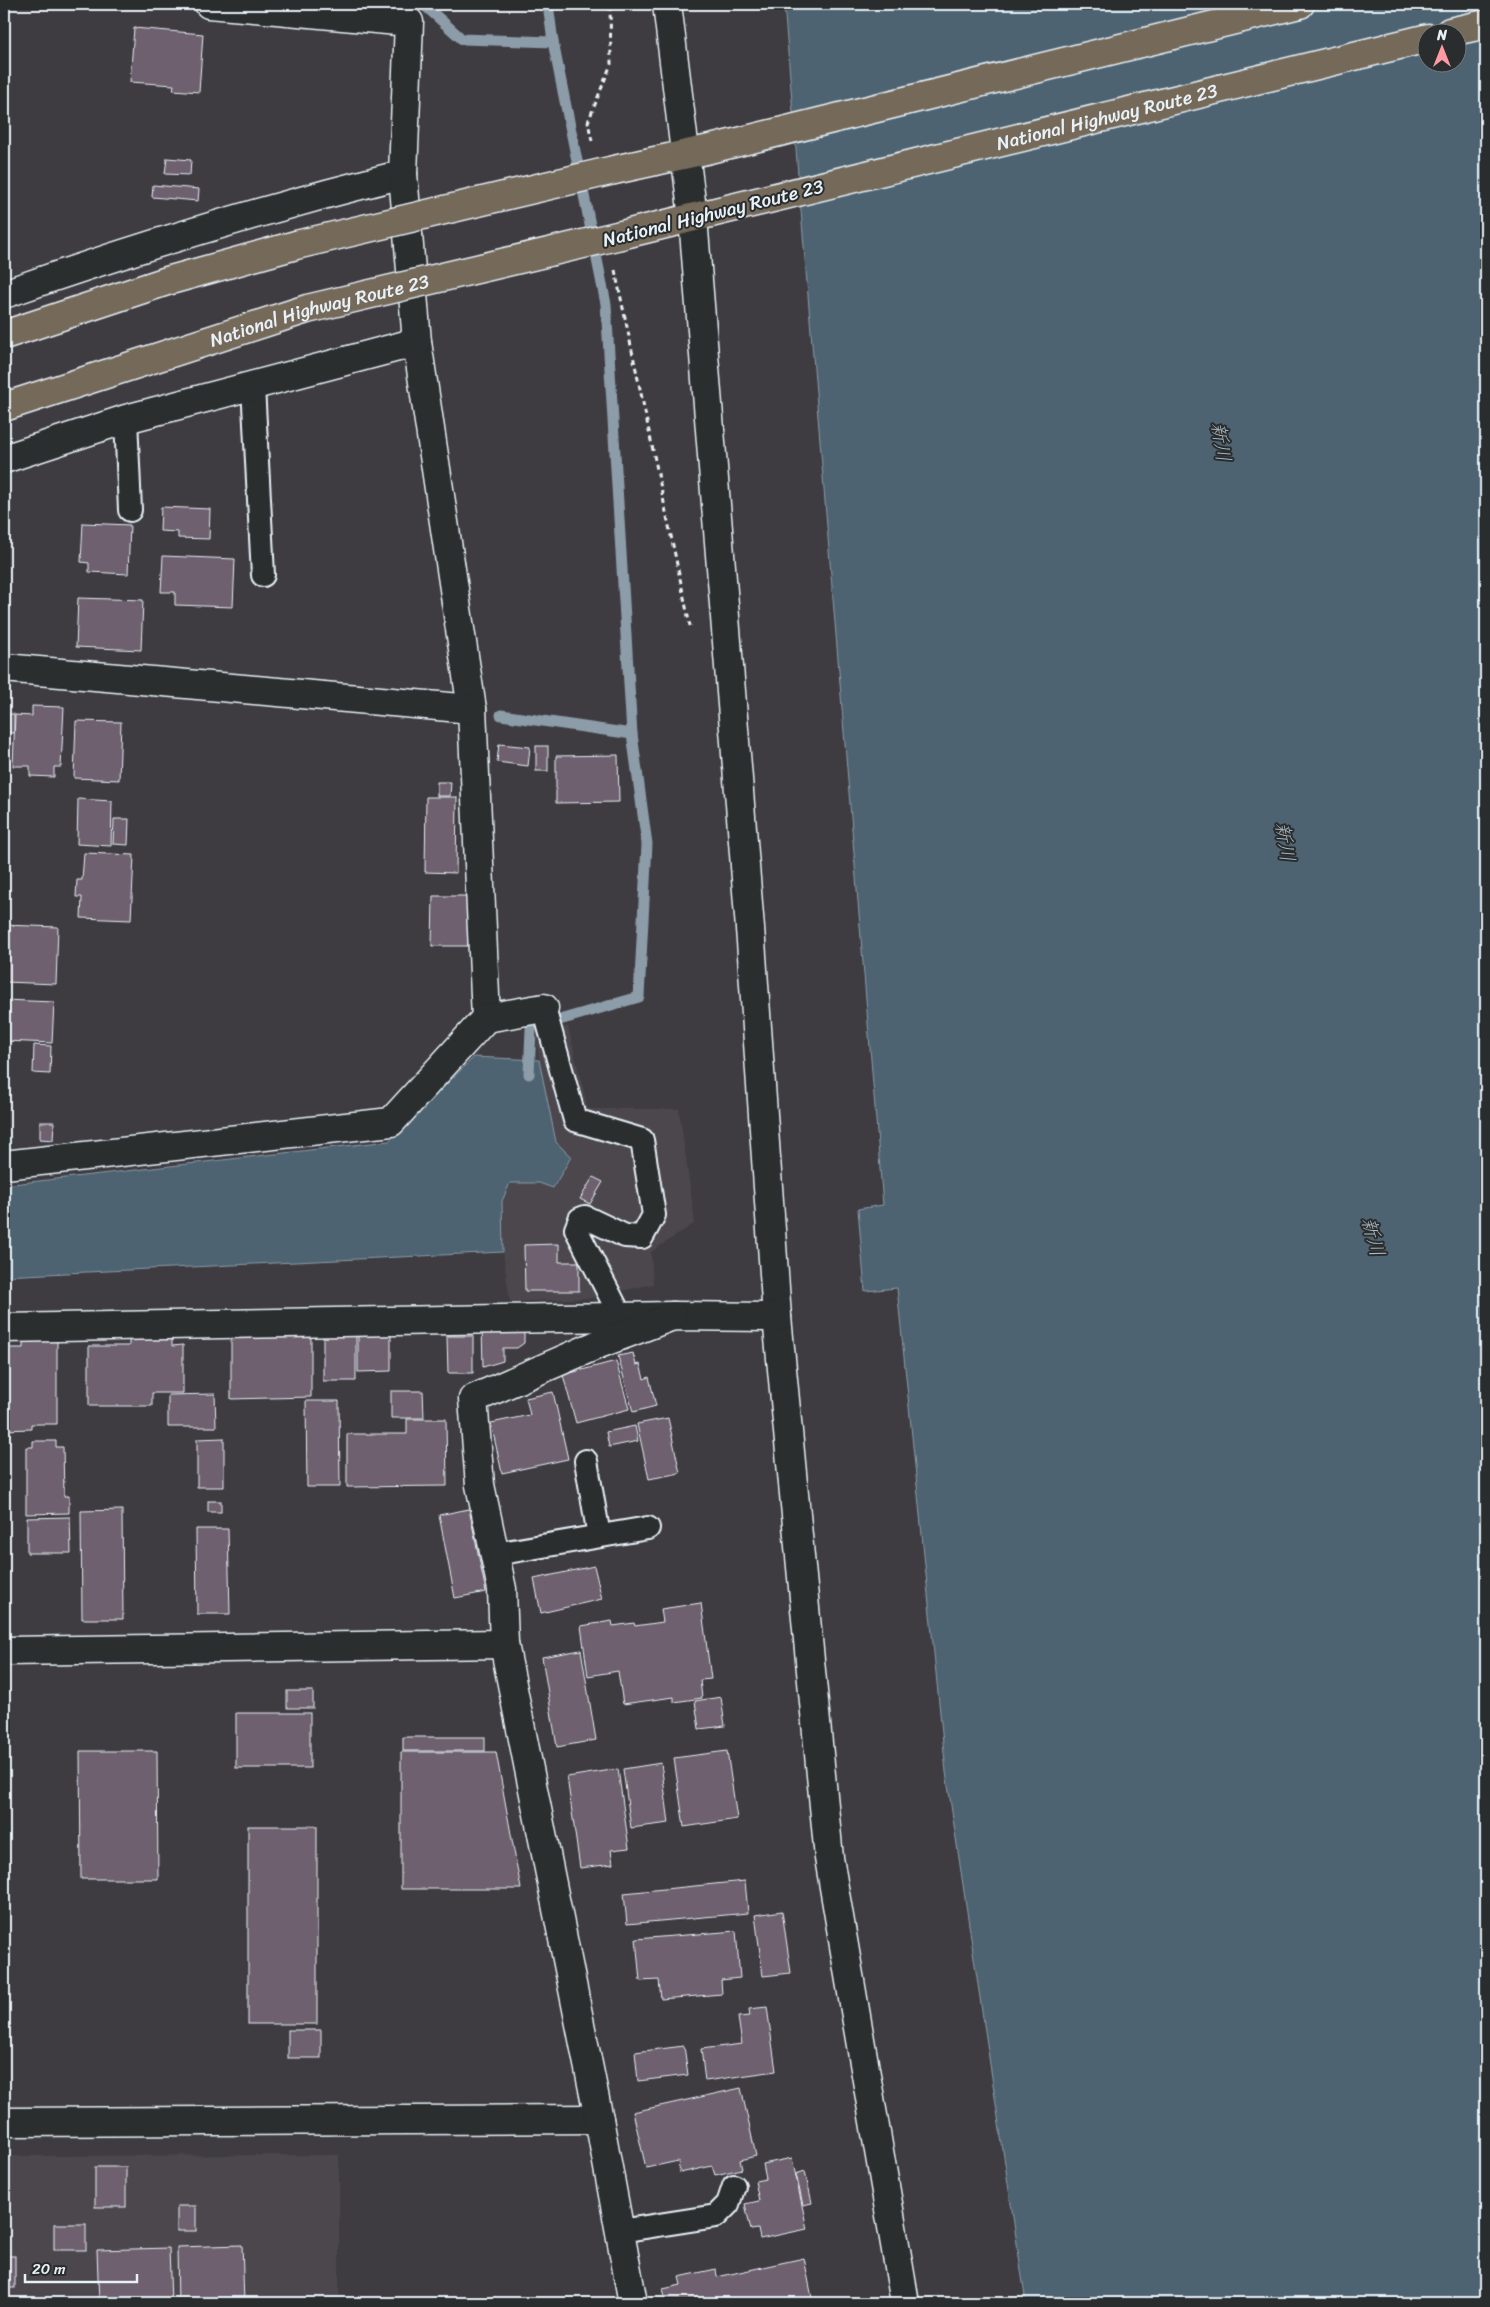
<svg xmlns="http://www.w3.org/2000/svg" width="1490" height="2307" font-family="Sriracha,'Klee One',sans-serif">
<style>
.built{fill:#4c474e}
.water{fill:#4e6472;stroke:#8c9ca8;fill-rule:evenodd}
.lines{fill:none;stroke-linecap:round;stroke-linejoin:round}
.stream{stroke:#8c9ca8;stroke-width:11}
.building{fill:#6e606e;stroke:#e8f1f8}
.lane-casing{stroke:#e8f1f8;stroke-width:26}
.street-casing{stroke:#e8f1f8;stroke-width:31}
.secondary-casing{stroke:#e8f1f8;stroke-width:31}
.highway-casing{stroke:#e8f1f8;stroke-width:31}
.path{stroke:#e8f1f8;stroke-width:3;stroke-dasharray:5 4;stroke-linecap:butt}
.lane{stroke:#2a2d2e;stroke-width:22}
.street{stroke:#2a2d2e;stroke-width:28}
.secondary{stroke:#2a2d2e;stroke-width:28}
.highway{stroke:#746a5a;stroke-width:28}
.highway-bridge-casing{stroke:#e8f1f8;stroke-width:31;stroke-linecap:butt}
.highway-bridge{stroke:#746a5a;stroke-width:28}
.labels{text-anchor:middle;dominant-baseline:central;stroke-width:4;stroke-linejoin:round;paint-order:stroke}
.street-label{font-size:19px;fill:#e8f1f8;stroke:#2a2d2e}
.water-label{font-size:20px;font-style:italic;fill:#aab9c2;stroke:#2a2d2e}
</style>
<rect width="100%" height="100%" fill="#3e3c41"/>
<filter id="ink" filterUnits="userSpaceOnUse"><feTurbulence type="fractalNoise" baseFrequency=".02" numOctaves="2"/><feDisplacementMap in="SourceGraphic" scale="10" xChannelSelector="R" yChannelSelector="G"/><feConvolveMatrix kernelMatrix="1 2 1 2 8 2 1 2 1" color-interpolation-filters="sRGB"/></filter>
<g filter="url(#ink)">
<g class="built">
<polygon points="568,1026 588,1109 679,1109 695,1223 651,1252 653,1284 591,1298 510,1302 503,1252 502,1201 510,1182 539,1183 553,1188 571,1158 556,1142 539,1060 536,1036"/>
<polygon points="339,2155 339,2303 4,2303 4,2156"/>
</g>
<g class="water">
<path d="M784 4H1486V2303H1026L946 1772 897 1288 865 1291 858 1209 883 1205ZM1428 32H1458V62H1428Z"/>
<polygon points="474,1057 539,1060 556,1142 571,1157 553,1188 539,1183 510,1183 502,1201 503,1252 4,1276 4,1185 389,1141"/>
</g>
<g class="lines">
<g class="stream">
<polyline points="423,4 462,39 553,42"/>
<polyline points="548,4 553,42 606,304 632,734 647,844 639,997 563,1019"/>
<polyline points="501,715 632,734"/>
<polyline points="529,1074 531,1029"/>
</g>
</g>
<g class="building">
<polygon points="134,28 203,34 199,92 173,90 174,85 130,82"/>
<polygon points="167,158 191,160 190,175 165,174"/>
<polygon points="153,185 199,189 198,201 152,197"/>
<polygon points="161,507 210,509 209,539 178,538 178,532 160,531"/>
<polygon points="83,523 130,525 128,574 89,572 89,563 81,562"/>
<polygon points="163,556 235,559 233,607 175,605 175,592 161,592"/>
<polygon points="78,598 143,600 141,650 76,647"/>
<polygon points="32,706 64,707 61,767 54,767 54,777 30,776 30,766 13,766 15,715 32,716"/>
<polygon points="5,714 14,714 14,733 4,732"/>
<polygon points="76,721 121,722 119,780 74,778"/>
<polygon points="499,744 530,747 528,766 497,762"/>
<rect x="536" y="746" width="12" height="25"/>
<polygon points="618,755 619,802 556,803 556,756"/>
<polygon points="437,782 451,782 450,796 437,796"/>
<polygon points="426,797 457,797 456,873 425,872"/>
<polygon points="78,799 112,801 111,846 77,844"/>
<polygon points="114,819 129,819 128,845 113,844"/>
<polygon points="84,853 134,855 131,920 81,918 82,897 76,897 77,880 82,880"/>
<polygon points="433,896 468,896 468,946 432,946"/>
<polygon points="4,925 58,927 56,984 4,982"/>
<polygon points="4,1000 54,1002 52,1043 4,1041"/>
<polygon points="34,1045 51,1046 50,1074 33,1073"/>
<polygon points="40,1122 54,1122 53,1140 40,1139"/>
<polygon points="593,1177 603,1182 590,1204 580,1199"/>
<polygon points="559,1244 559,1262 579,1262 579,1291 525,1291 524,1245"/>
<polygon points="482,1326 524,1326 524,1343 517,1348 503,1348 503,1361 483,1367"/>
<polygon points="391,1329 391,1371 358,1372 358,1330"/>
<polygon points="356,1330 356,1381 323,1381 323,1331"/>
<polygon points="447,1336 473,1336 473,1373 448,1373"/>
<polygon points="172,1337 172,1346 183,1345 183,1393 152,1393 152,1406 89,1406 89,1346 129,1346 129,1338"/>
<polygon points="311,1337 311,1397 231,1399 231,1338"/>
<polygon points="23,1341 57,1341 57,1424 31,1424 31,1429 4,1430 4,1348 23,1348"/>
<polygon points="633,1353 636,1365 640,1364 644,1379 649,1377 656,1406 633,1412 618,1356"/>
<polygon points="616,1361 629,1409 576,1423 563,1375"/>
<polygon points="391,1391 423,1391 424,1418 391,1418"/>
<polygon points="553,1392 568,1459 502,1473 491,1423 530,1415 526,1398"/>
<polygon points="215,1394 216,1427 168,1427 168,1395"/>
<polygon points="306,1401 339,1401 340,1487 307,1487"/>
<polygon points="668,1418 680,1473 649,1479 637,1424"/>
<polygon points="407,1419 446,1419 447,1486 347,1487 347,1434 407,1434"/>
<polygon points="635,1426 638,1441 609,1447 606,1432"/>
<polygon points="224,1438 224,1487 197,1487 197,1439"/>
<polygon points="33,1441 56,1441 56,1447 63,1447 64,1496 69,1496 69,1513 26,1514 26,1447 33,1447"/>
<rect x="208" y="1501" width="13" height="11"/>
<polygon points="469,1509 486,1592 455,1598 439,1515"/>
<polygon points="122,1510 123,1619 82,1619 81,1511"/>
<polygon points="70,1517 71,1553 27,1553 27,1518"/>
<polygon points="196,1529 228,1529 230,1614 197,1614"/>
<polygon points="594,1566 602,1599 541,1613 534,1579"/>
<polygon points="701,1603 711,1679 700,1680 702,1698 674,1702 674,1697 623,1704 618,1671 588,1676 581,1626 612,1621 613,1626 634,1623 635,1626 663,1622 661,1609"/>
<polygon points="581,1650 596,1740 557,1747 542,1657"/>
<rect x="287" y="1691" width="26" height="17"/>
<polygon points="721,1697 725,1726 699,1729 695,1701"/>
<rect x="236" y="1713" width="74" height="55"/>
<rect x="403" y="1737" width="82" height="14"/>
<polygon points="80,1751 157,1751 158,1879 81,1879"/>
<polygon points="727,1751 737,1819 684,1827 674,1758"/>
<polygon points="401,1752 496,1752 521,1889 401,1889"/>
<polygon points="661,1763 669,1823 631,1828 623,1769"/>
<polygon points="618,1769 629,1848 611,1850 613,1864 580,1868 567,1777"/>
<rect x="248" y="1826" width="69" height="198"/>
<polygon points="745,1881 748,1913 627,1924 624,1893"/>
<polygon points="782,1911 791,1973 763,1976 755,1915"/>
<polygon points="736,1931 740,1978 721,1980 722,1994 661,1999 659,1980 640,1981 636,1939"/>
<polygon points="767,2007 776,2071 705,2081 701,2049 742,2044 738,2017 750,2016 749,2009"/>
<rect x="288" y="2030" width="33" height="28"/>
<polygon points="684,2046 688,2075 638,2081 635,2052"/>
<polygon points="741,2088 756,2156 740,2160 742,2169 715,2175 712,2166 680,2173 678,2161 646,2168 633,2112"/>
<polygon points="792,2158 807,2229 760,2239 758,2229 751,2230 745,2204 759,2201 755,2181 766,2179 763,2164"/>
<rect x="95" y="2167" width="31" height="40"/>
<polygon points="805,2171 812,2203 803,2205 796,2174"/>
<rect x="177" y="2206" width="19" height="25"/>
<rect x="54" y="2224" width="32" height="26"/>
<polygon points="242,2245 244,2303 178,2303 177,2247"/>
<polygon points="169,2248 171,2303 99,2303 97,2250"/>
<rect x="4" y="2256" width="11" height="32"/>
<polygon points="804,2258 813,2303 666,2303 663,2289 681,2285 679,2277 716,2269 717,2277"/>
</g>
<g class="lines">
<defs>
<g id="lane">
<polyline points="253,386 263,575"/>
<polyline points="126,419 130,510"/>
<polyline points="544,1008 575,1120 642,1140 654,1215 642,1237 625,1236 585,1217 580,1219 576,1229 621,1317"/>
<polyline points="586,1461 599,1536"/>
<polyline points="495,1554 648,1528"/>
<polyline points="620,2231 716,2216 728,2204 734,2186"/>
</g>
<g id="street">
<polyline points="693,218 751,941 777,1317 829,1858 905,2303"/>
<path d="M4 294C135 248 268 208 403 174"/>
<polyline points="417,342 472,709 486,1018"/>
<polyline points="4,459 126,419 417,342 403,174 409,22 209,4"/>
<polyline points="4,668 472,709"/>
<polyline points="4,1165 391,1122 486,1018 544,1008"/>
<polyline points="4,1328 673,1316 777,1317"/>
<polyline points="4,1651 504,1644"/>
<polyline points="4,2122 599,2119"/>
<polyline points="633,2303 599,2119 504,1644 502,1589 480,1485 473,1399 599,1344 673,1316"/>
</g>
<polyline id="secondary" points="667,4 693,218"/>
<g id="highway">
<polyline points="1450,32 1486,24"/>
<polyline points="614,170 710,149 1300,4"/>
<path id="s1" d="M621 235 1428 38"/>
</g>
</defs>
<use href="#lane" class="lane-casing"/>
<use href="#street" class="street-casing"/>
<use href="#secondary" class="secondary-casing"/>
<use href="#highway" class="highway-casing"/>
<g class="path">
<polyline points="592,141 588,122 611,64 610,4"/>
<polyline points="615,270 690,626"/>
</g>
<use href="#lane" class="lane"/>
<use href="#street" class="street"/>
<use href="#secondary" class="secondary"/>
<use href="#highway" class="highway"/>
<defs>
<g id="highway-bridge">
<polyline points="4,335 167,281 296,245 614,170"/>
<path id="s2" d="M4 407 307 309 621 235"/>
</g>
</defs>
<use href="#highway-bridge" class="highway-bridge-casing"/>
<use href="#highway-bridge" class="highway-bridge"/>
</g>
</g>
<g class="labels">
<g class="street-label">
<text stroke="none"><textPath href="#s1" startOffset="500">National Highway Route 23</textPath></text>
<text transform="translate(713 213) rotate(-14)">National Highway Route 23</text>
<text stroke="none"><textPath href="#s2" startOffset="330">National Highway Route 23</textPath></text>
</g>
<g class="water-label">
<text transform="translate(1221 442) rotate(81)">新川</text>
<text transform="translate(1285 842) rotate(81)">新川</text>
<text transform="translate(1373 1237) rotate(75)">新川</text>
</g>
</g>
<rect width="1490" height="2307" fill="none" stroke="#2a2d2e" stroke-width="20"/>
<rect x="10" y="10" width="1470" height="2287" fill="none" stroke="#e8f1f8" stroke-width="2" filter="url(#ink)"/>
<g transform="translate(1442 48)"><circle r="24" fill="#2a2d2e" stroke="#767b7f"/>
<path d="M0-4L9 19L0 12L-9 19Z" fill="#ff9aa2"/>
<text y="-8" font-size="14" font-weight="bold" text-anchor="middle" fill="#e8f1f8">N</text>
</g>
<path d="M25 2274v8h112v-8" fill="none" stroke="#e8f1f8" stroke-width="2.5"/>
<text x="32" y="2274" font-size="15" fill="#e8f1f8" stroke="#2a2d2e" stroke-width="4" paint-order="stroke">20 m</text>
</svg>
